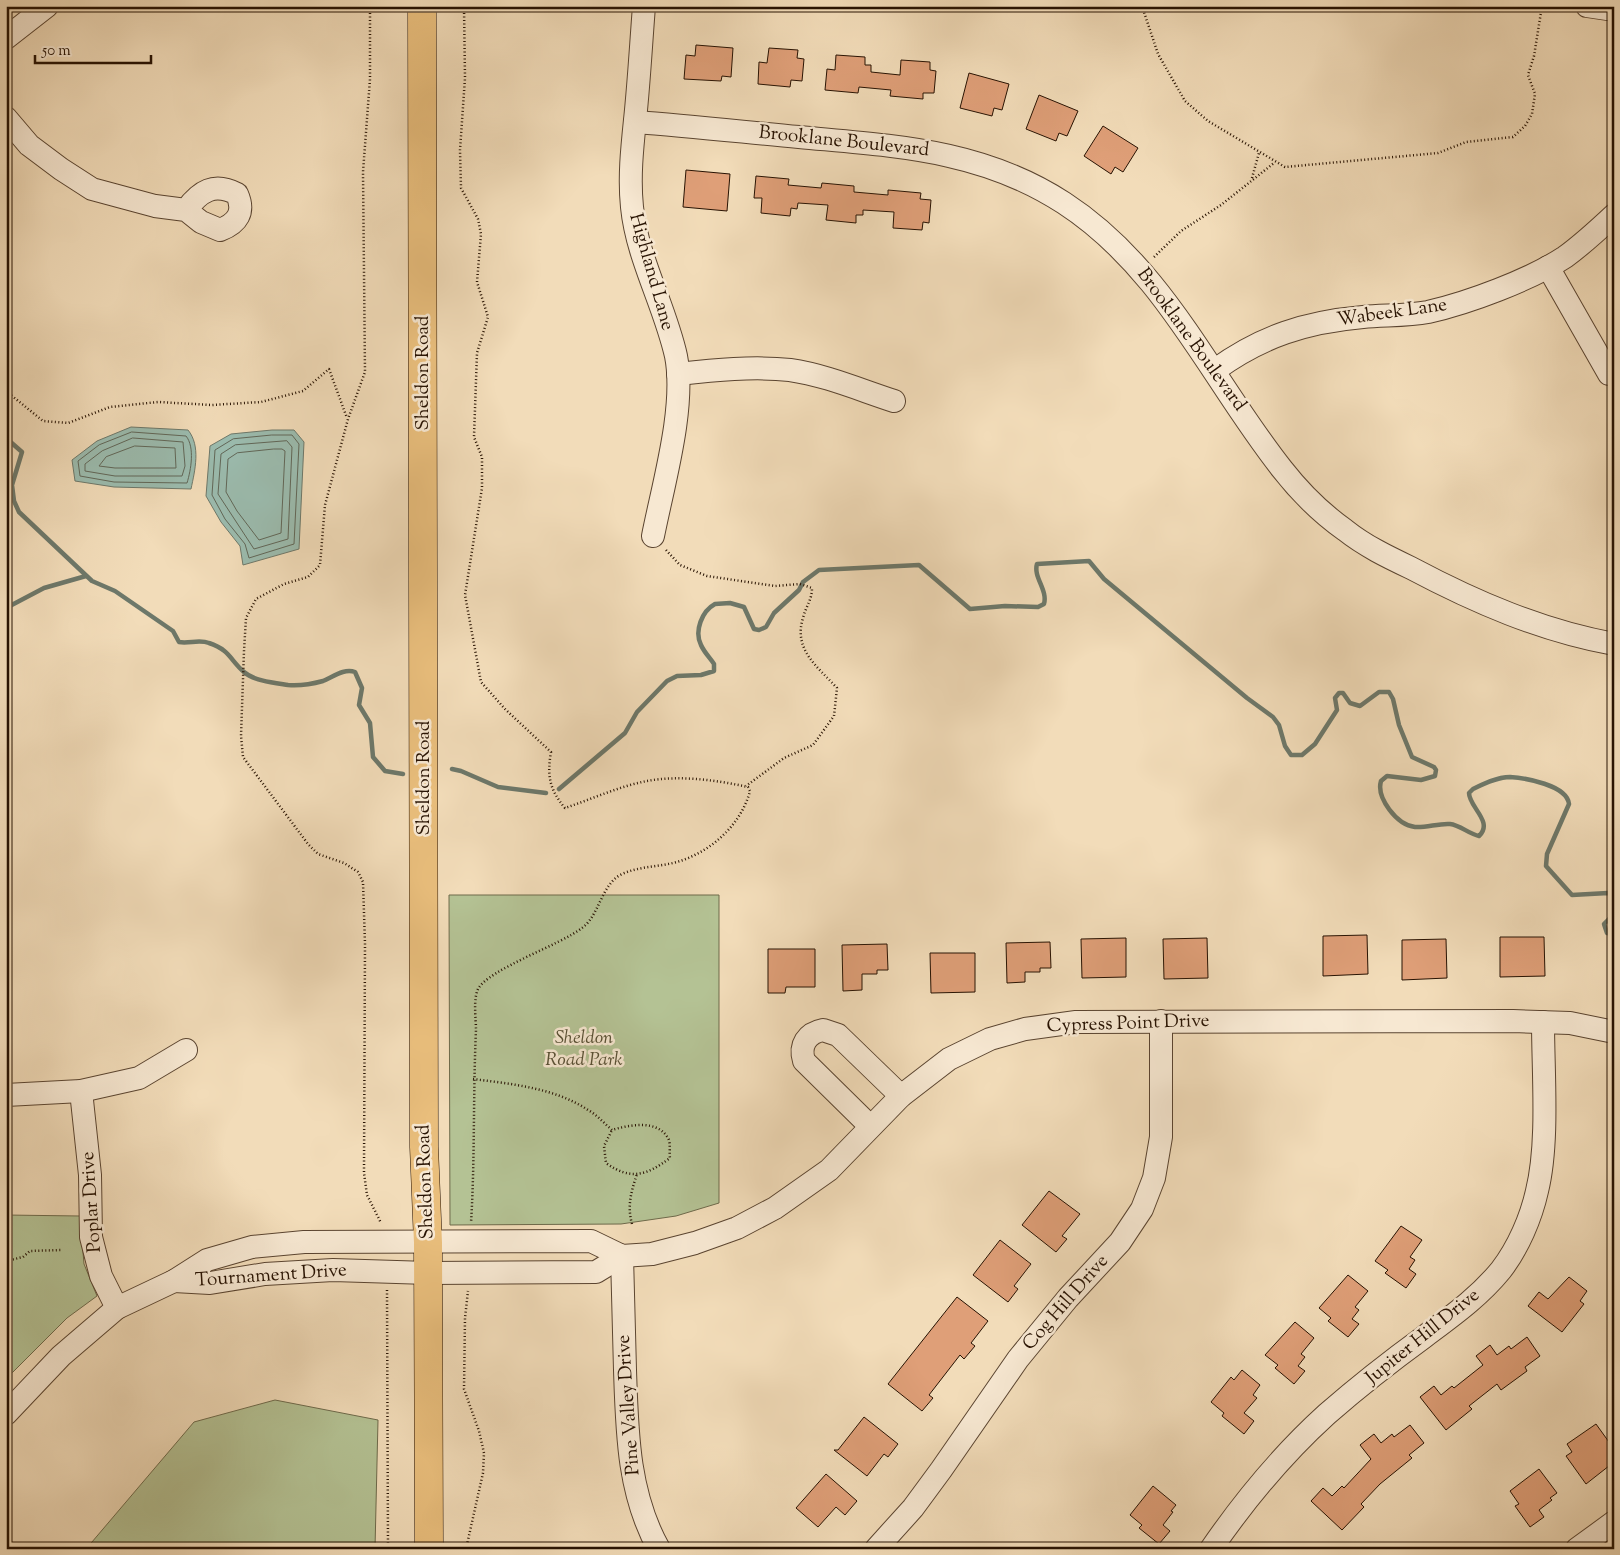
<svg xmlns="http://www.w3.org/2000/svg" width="1620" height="1555" font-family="'Sorts Mill Goudy',serif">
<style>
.green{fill:#b4c294;stroke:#6e6a4b}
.water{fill:#9bbcaf;stroke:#6d786a}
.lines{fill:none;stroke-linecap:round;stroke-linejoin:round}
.shore{stroke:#616758;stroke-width:1}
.stream{stroke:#6d786a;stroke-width:4.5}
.building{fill:#df9f78;stroke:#271202}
.minor-casing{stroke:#5a4430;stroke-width:24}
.major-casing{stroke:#271202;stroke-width:29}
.path{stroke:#271202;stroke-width:2.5;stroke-dasharray:1 2.5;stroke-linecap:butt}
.minor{stroke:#f7e8d2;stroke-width:22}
.major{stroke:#e9be7c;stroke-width:28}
.labels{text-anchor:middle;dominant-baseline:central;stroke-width:5;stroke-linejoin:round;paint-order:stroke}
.street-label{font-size:19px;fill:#271202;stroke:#f7e8d2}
.park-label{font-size:19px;font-style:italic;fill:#585035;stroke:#f7e8d2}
</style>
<rect width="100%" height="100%" fill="#f2dcb9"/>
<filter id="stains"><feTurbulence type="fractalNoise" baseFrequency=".004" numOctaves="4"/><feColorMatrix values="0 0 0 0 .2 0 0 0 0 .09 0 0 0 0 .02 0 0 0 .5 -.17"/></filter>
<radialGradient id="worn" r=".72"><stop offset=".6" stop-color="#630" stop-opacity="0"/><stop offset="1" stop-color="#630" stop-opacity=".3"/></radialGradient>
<g class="green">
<polygon points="449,895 719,895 719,1203 676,1216 621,1224 450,1225"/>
<polygon points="6,1215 80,1216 84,1264 97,1296 67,1318 6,1379"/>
<polygon points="275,1400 378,1420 375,1549 86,1549 194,1422"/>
</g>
<g class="water">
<path d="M131 427 188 430C201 446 195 470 191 489L114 487 75 481 72 460 97 441Z"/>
<polygon points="272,430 294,430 304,442 299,549 243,565 240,546 221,522 206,496 210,446 231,434"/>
</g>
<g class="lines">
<g class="shore">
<path d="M132 432 186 436C195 447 191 470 187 483L114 482 80 476 78 461 99 445Z"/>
<polygon points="272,435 292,435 299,444 294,544 249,558 245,544 225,519 212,495 215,450 233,439"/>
<polygon points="133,438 183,442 185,466 182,476 115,476 85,471 85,464 102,451"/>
<polygon points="287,441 292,447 288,539 254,549 218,494 221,454 235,445"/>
<polygon points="135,446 175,448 176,468 115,468 99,466 106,457"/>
<polygon points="274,449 282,449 285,451 281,533 259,540 237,511 226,492 228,459 237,453"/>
</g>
<g class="stream">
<path d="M6 438 22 452 12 485 14 501 19 512 92 581 115 591 173 631 179 642C189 644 199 639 209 643 230 650 230 660 244 672 254 681 275 683 288 685 300 686 312 684 323 681 333 677 344 668 355 672L362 688 359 705 370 723 373 757 385 771 403 774"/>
<polyline points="6,608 44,588 86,576"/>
<polyline points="452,769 461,771 498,787 546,793"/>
<path d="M559 789 625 733 637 712 667 681 677 676 701 675 714 671V664C710 658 704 652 701 645 694 631 702 611 715 604L730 603 744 607 754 629 759 630 766 627 774 613 799 590 803 582 819 570 919 565 970 609 1005 606 1038 607 1044 604C1048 590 1033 577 1037 564L1089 561 1104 579 1247 698 1273 717 1279 725 1285 746 1291 755H1302L1315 744 1337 710 1335 698 1339 693H1343L1350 703 1360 706 1379 692H1389L1393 699 1399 725 1412 757 1434 767 1436 770 1435 776 1421 780 1387 776 1381 781C1376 798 1397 825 1415 827 1426 828 1439 823 1450 824 1460 825 1469 834 1479 836 1494 822 1469 807 1469 793L1473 789C1483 784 1497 777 1510 777 1525 778 1567 785 1569 804L1547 854 1546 866 1572 895 1608 893 1614 897"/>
<polyline points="1614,914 1604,924 1607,933 1614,934"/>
</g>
</g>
<g class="building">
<polygon points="696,45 733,48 731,77 722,76 721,81 684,79 686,55 695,56"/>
<polygon points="769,48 798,50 797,58 804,59 802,81 791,80 790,87 758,84 759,62 767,63"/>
<polygon points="836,55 865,57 865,65 871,65 871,72 900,75 901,60 930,62 930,70 936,71 934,93 923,93 923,99 890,96 891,90 859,87 858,93 825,90 827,69 835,70"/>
<polygon points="969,73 1009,84 1002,110 994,108 992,116 960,108"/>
<polygon points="1039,95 1078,111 1067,136 1059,133 1056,141 1026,129"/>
<polygon points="1103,126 1138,148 1123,172 1115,167 1111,174 1084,156"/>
<polygon points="686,170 730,174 727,211 683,207"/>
<polygon points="756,176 789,179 788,185 821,188 822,183 854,186 854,192 888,195 888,190 921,193 920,199 931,200 929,223 923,222 922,230 893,228 894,212 863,210 863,215 856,215 856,223 826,220 828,205 798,203 797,209 791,208 790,216 761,213 762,198 754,198"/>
<polygon points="1367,935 1368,974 1323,976 1323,936"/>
<polygon points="1500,937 1544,937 1545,976 1500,977"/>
<polygon points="1126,938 1126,977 1082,978 1081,939"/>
<polygon points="1207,938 1208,978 1164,979 1163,939"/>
<polygon points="1446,939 1447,978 1402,980 1402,940"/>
<polygon points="1050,942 1051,968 1040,968 1040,972 1025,972 1025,982 1007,983 1006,943"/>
<polygon points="887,944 888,970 877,970 877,974 862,974 862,990 843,991 842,945"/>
<polygon points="768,949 815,949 815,987 786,987 785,993 768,993"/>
<polygon points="930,953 975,953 975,992 931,993"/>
<polygon points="1049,1191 1080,1214 1062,1236 1067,1239 1056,1252 1022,1225"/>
<polygon points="1401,1226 1422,1240 1410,1257 1415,1260 1409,1269 1416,1274 1406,1288 1385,1273 1388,1270 1375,1261"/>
<polygon points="1000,1240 1031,1264 1014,1286 1018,1289 1008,1302 973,1275"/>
<polygon points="1348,1275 1368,1291 1355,1307 1359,1310 1352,1319 1359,1324 1348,1337 1328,1321 1331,1318 1319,1308"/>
<polygon points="1569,1277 1587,1291 1580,1301 1584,1304 1562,1332 1528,1306 1539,1292 1548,1299"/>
<polygon points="957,1297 988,1321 971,1343 975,1346 964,1359 960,1355 929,1395 933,1398 922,1411 888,1384"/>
<polygon points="1295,1322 1314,1338 1301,1354 1305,1357 1298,1366 1305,1371 1294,1384 1275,1368 1278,1365 1265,1355"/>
<polygon points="1527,1337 1540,1356 1525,1367 1527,1371 1501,1390 1497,1384 1469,1406 1472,1409 1446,1430 1420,1397 1434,1386 1441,1395 1452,1386 1454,1388 1483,1365 1476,1356 1490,1345 1497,1355 1509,1346 1511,1349"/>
<polygon points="1242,1370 1260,1385 1253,1395 1257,1398 1244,1413 1254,1421 1244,1434 1222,1416 1224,1413 1211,1402 1231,1377 1234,1380"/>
<polygon points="864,1417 898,1444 888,1457 884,1454 867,1476 834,1450 838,1450"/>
<polygon points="1596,1424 1614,1449 1614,1462 1586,1484 1566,1456 1572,1452 1567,1444"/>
<polygon points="1410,1425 1424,1443 1409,1455 1412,1458 1380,1484 1361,1504 1364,1507 1342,1530 1311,1501 1323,1488 1332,1496 1342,1486 1344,1488 1371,1459 1360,1445 1374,1434 1381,1443 1392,1434 1394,1437"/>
<polygon points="1539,1469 1557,1493 1550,1498 1552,1500 1539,1510 1544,1517 1530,1527 1515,1506 1519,1504 1510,1491"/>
<polygon points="826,1474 857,1501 845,1515 836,1507 818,1527 796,1508"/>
<polygon points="1153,1486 1176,1505 1171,1511 1173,1512 1163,1525 1170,1531 1159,1544 1139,1528 1142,1525 1130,1515"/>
</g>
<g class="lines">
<defs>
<g id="minor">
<path d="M644 6C641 44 639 82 635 120 632 149 629 178 632 207 637 258 665 306 676 356 686 407 663 485 653 536"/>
<polyline points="1587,6 1614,10"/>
<polyline points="6,38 47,6"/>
<path d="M6 118 29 145 61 169 92 189 155 206 186 210 201 222 220 230C238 223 245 212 237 194 214 182 200 191 186 210"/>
<path d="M635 122C690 126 744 132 799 137 894 146 981 149 1064 203 1164 268 1210 378 1282 469 1300 492 1321 513 1345 530 1365 546 1388 557 1411 568 1475 602 1542 631 1614 644"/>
<polyline points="1548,267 1609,374"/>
<path d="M1215 370C1262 336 1306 322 1363 317 1384 315 1407 316 1428 312 1468 303 1530 280 1565 257 1583 244 1598 230 1614 215"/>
<path d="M678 374C714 370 754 366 790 370 825 375 860 390 894 401"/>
<polyline points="81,1091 90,1175 91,1237 101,1276 117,1308"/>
<polyline points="6,1095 81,1091 139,1078 186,1050"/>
<path d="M870 1126 804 1061C799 1045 807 1033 823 1030L838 1035 901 1096"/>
<path d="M622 1256C623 1294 624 1332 625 1370 627 1432 628 1494 659 1549"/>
<polyline points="174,1281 210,1283 265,1274 333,1270 428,1273 596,1272 622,1256"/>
<polyline points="6,1414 61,1356 117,1308 174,1281 207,1260 252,1247 304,1242 591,1241 622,1256 652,1254 695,1243 737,1228 775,1208 829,1170 901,1096 949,1059 990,1039 1025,1029 1076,1022 1513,1021 1570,1023 1614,1032"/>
<polyline points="876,1549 913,1508 941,1470 1018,1359 1068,1298 1120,1242 1142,1209 1154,1178 1161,1137 1161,1021"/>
<path d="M1211 1549C1244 1501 1284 1453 1327 1414 1358 1387 1391 1361 1424 1337 1452 1316 1479 1297 1501 1270 1518 1248 1531 1218 1537 1191 1549 1142 1543 1073 1543 1022"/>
<polyline points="1577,1549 1614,1522"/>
</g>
<polyline id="major" points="422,6 424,1147 428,1243 429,1549"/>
</defs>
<use href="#minor" class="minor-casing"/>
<use href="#major" class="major-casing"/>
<g class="path">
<polyline points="370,6 370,79 363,172 365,372 348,419 325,505 320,565 308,577 284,584 256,599 246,618 244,651 241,736 243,757 308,844 318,854 344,863 358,872 363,882 365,944 364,1173 367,1195 381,1223"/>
<path d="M464 6 465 78 460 150 461 188 478 219 481 234 477 282 488 317 477 353 474 437 482 457V488L465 595 481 682 505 709 551 752C547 775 549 789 565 808 592 799 620 786 647 781 679 775 716 780 748 787L750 791C741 825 711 852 677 862 659 867 640 866 622 874 601 884 600 915 582 928 560 945 489 969 478 989 473 1000 476 1018 476 1030 473 1094 475 1159 471 1223"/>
<polyline points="1142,6 1158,54 1185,101 1208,121 1285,167 1438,153 1466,142 1513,137 1525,126 1532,114 1535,94 1528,75 1534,56 1542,6"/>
<polyline points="1252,178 1259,153"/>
<polyline points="1154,257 1181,231 1221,205 1274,163"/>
<polyline points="6,391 43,421 68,423 110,407 158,402 212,405 261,402 303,391 329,369 347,418"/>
<path d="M666 550 680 565 707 576 775 586 800 584 812 588C812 600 806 606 803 618 793 650 818 667 837 688L834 716 813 745 784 758 746 786"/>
<path d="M473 1079C512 1084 555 1088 588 1110 597 1115 604 1123 612 1130 629 1125 657 1119 668 1138 671 1143 669 1153 670 1158 647 1175 631 1181 606 1163L604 1146 612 1130"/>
<path d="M632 1224C627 1206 631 1192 637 1174"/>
<polyline points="6,1261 23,1257 30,1251 61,1250"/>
<polyline points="387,1290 388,1549"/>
<polyline points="317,1549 317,1547"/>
<polyline points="466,1549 483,1473 484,1453 479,1431 464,1389 465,1318 468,1291"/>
</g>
<use href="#minor" class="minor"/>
<use href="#major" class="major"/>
</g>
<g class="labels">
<g class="street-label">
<text transform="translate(844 142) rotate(6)">Brooklane Boulevard</text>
<text transform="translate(651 272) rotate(74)">Highland Lane</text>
<text transform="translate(1392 313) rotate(-8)">Wabeek Lane</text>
<text transform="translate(1191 340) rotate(54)">Brooklane Boulevard</text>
<text transform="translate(423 373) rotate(-90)">Sheldon Road</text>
<text transform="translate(424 778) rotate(-90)">Sheldon Road</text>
<text transform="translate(1128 1024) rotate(-2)">Cypress Point Drive</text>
<text transform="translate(426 1182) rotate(-92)">Sheldon Road</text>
<text transform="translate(92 1202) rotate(-94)">Poplar Drive</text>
<text transform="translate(271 1276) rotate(-4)">Tournament Drive</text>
<text transform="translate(1066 1303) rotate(-49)">Cog Hill Drive</text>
<text transform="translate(1423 1337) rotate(-39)">Jupiter Hill Drive</text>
<text transform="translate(629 1405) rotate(-94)">Pine Valley Drive</text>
</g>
<g class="park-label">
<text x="584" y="1038">Sheldon<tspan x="584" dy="22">Road Park</tspan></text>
</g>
</g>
<rect width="1620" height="1555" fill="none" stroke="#f2dcb9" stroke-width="25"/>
<rect x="8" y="8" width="1605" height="1540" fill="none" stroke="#271202" stroke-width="2.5"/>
<rect x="12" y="12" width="1595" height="1530" fill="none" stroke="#271202"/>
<path d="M35 55v8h116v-8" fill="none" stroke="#271202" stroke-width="2.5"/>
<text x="42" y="55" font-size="15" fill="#271202" stroke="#f7e8d2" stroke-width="4" paint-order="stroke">50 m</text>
<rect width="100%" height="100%" filter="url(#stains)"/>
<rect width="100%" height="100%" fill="url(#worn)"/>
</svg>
